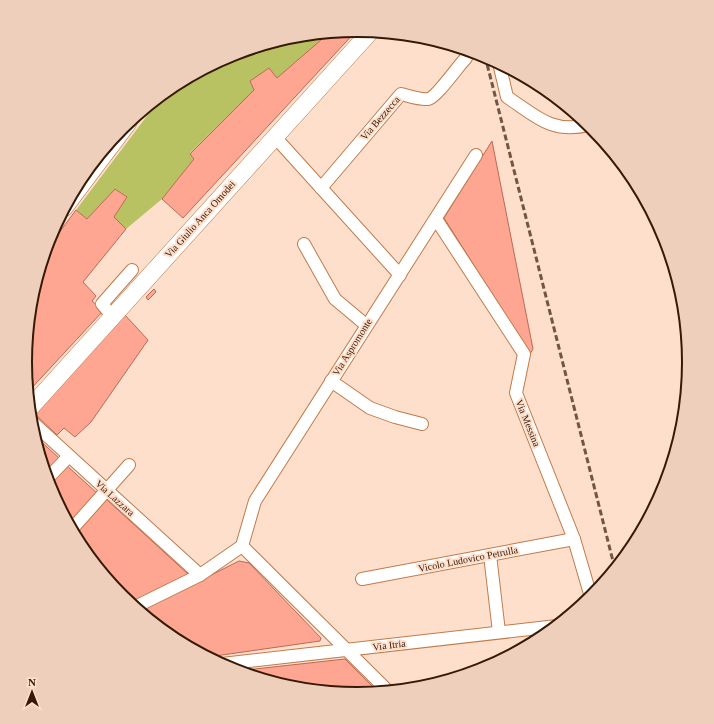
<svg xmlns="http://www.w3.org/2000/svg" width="714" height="724" font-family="'Times New Roman',serif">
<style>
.green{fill:#b8c262}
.building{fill:#fea691;stroke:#ba6956}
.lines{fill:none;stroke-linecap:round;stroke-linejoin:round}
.minor-casing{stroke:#c17b4a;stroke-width:14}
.secondary-casing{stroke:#c17b4a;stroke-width:18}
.minor{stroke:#fff;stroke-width:12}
.secondary{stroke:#fff;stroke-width:17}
.rail{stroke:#735642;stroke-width:3;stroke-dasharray:6 3;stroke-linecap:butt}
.labels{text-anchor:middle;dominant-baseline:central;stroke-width:4;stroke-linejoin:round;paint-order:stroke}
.street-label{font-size:10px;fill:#361a05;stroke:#fedfcc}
.rim{fill:none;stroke:#361a05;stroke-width:2}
</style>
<rect width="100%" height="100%" fill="#fedfcc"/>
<polygon class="green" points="329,33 277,78 269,68 250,81 254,90 190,153 194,159 162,199 126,229 114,217 127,197 115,189 87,219 76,210 165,92 173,86 230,55 292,36"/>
<g class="building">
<polygon points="357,30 183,218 162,199 194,159 190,154 254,90 250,81 269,68 277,78 329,33"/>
<polygon points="492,141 533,349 530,354 444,218"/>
<polygon points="115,189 127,197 114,217 126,229 83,282 96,296 92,301 103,311 28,392 25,362 31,297 46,250 76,210 87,219"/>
<polygon points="154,289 156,292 148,300 146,297"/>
<polygon points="124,314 148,340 91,422 75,437 64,428 57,435 33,412"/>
<polygon points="34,435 60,459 46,474"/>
<polygon points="65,464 98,494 70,525 48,483"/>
<polygon points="105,498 189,575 131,604 122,597 81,546 74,534"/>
<polygon points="239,561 249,563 321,638 320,641 208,657 172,638 140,611"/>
<polygon points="345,659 378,692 357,694 292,688 237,671"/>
</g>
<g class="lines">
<defs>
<g id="minor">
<path d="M499 63 507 97C536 116 551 134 589 125"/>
<polyline points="275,137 400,275"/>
<path d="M321 188 401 94C409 96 420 100 428 99 436 98 458 66 466 58"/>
<polyline points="436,219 524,354 516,393 574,539 591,597"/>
<polyline points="304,244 335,299 366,325"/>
<polyline points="112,316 102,304 132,270"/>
<polyline points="331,381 370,408 395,417 422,424"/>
<polyline points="31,421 200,575"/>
<polyline points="47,479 69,456"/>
<polyline points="72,529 129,465"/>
<polyline points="242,546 255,501 476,155"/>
<polyline points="242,546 388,691"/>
<polyline points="490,555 499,632"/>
<polyline points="362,579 574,539"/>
<polyline points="135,607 200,575 242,546"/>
<polyline points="222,664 557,626"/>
</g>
<g id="secondary">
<polyline points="64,208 128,123"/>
<polyline points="30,408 371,31"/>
</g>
</defs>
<use href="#minor" class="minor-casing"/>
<use href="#secondary" class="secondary-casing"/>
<use href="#minor" class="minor"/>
<use href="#secondary" class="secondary"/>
<polyline class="rail" points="485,56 615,569"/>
</g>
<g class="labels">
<g class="street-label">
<text transform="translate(380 118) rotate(-49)">Via Bezzecca</text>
<text transform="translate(200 219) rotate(-48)">Via Giulio Anca Omodei</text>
<text transform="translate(352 347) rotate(-58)">Via Aspromonte</text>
<text transform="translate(528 423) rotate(68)">Via Messina</text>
<text transform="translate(115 498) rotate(42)">Via Lazzara</text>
<text transform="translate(468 559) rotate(-11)">Vicolo Ludovico Petrulla</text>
<text transform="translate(389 645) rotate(-7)">Via Itria</text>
</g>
</g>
<path d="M0 0H714V724H0ZM32 362a325 325 0 1 1 650 0a325 325 0 1 1-650 0Z" fill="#eecfbc" fill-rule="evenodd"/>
<path class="rim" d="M32 362a325 325 0 1 1 650 0a325 325 0 1 1-650 0Z"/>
<g transform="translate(32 692)" stroke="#fedfcc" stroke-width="3" paint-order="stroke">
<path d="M0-3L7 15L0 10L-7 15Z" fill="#361a05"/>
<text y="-6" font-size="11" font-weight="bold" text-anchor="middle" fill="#361a05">N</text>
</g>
</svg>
